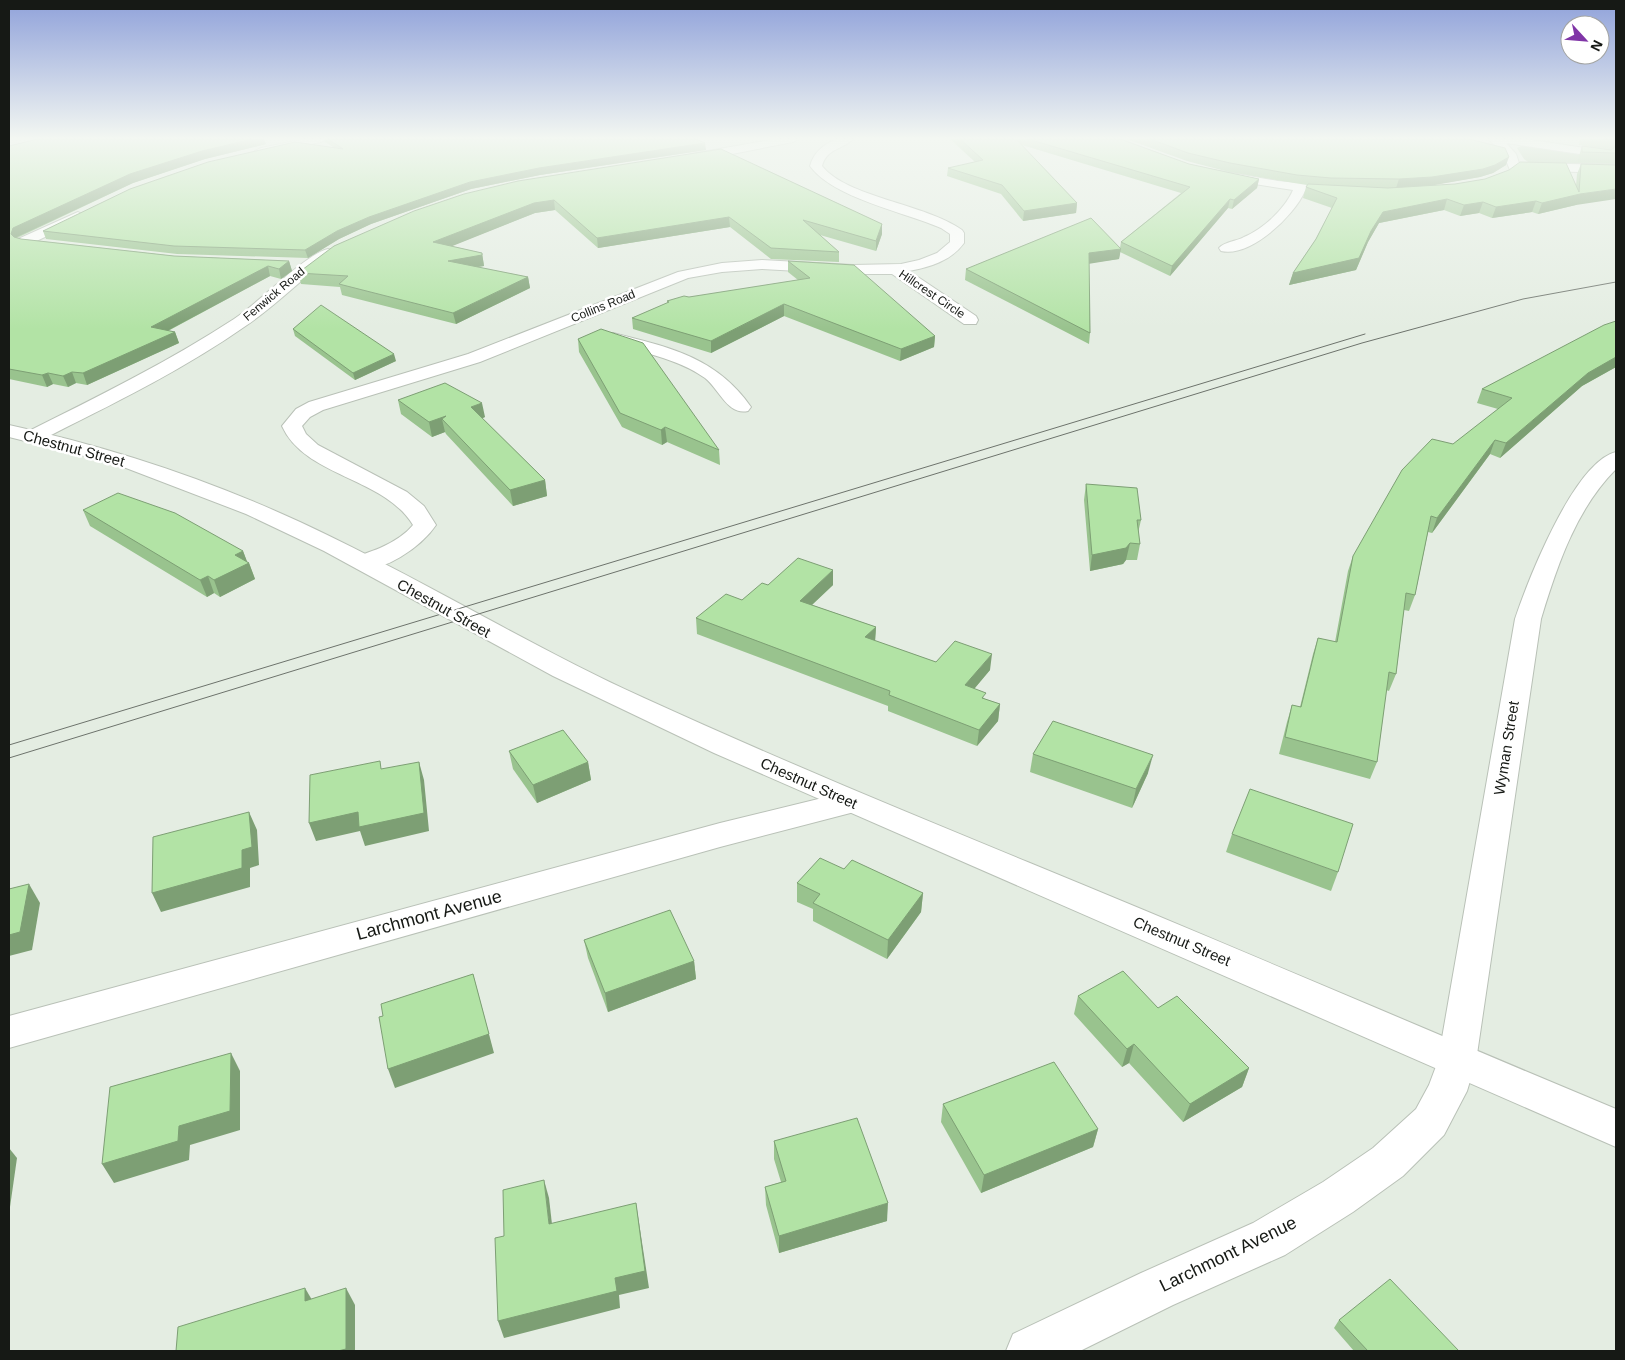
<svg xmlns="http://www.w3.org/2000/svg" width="1625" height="1360" font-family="Arial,sans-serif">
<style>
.green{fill:#a3c59b}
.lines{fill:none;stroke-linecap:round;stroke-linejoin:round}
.minor-casing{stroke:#b9c1b7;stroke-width:2}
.tertiary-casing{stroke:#b9c1b7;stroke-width:2}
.secondary-casing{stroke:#b9c1b7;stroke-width:2}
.minor{fill:#fff;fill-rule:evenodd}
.tertiary{fill:#fff;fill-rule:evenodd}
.secondary{fill:#fff;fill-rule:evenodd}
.tram{stroke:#6d736c;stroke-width:1}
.wall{fill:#99c38e}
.shaded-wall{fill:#7d9f74}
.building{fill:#b2e3a5;stroke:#7d9f74}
.labels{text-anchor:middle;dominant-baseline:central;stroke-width:5;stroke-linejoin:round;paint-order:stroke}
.far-street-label{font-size:12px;fill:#161915;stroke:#fff}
.street-label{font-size:15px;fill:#161915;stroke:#fff}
.near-street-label{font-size:18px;fill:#161915;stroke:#fff}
</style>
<rect width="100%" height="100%" fill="#e4ede2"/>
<polygon class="green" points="1524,145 1616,156 1616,167 1528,162 1524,159 1517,148"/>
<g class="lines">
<defs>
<g id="minor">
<polygon points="305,139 327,139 321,142 261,154 255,151 261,148"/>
<polygon points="776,139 799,139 793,142 691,162 685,158 691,154"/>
<path d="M837 139H853C842 150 827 148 822 166 846 197 926 204 962 230L964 233V243C951 261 930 267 909 271L976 316 978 320 976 324H964L892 274H853L762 269 722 272 688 278 480 362 323 410 310 417 302 426 306 434 318 445 407 492 424 506 436 525C422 546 382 575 356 568L352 563C358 554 371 552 380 548 393 542 405 535 413 525 384 477 305 477 282 426L296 409 309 402 468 354 678 272 722 263 762 260 853 265 901 264 919 260 937 253 950 242V234L941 228C904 212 833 198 810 166 814 152 824 144 837 139Z"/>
<path d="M1220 171 1278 181 1344 187 1350 191 1344 195 1305 191C1294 216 1250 258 1221 251L1219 248C1224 242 1237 241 1244 237 1263 229 1285 209 1293 190L1216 178 1214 175 1216 172Z"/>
<polygon points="78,212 85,216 83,219 28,245 18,245 16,242 18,239"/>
<path d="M328 249 333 250 335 253 333 256C303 277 278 304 247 325 183 370 111 405 41 440L34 442 27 440 24 436 27 432C97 397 168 362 234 319 259 303 304 255 328 249Z"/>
<path d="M613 333C669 347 716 357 751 407L748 411C728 416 719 389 705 378 677 358 639 352 607 342L604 338 607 334Z"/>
<path d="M1616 452V469C1576 509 1557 566 1541 619L1476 1061 1467 1091 1444 1135 1403 1176 1353 1212 1285 1255 1173 1305 1080 1351H1006L1013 1334 1141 1273 1253 1223 1323 1182 1373 1148 1416 1109 1429 1085 1438 1061 1515 619C1528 580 1574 462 1616 452Z"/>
<polygon points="851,791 862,794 867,802 862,810 720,847 9,1048 9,1016 720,823"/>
</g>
<polygon id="tertiary" points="1488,139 1525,139 1611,152 1613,154 1611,156 1607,158 1506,143 1516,154 1519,163 1616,165 1616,173 1510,170 1503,153"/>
<path id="secondary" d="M9 425C110 447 207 479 300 522 417 576 527 645 644 698 810 774 978 841 1146 911 1303 976 1459 1044 1616 1109V1147L714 753 553 676 324 551 246 514 126 468 85 456 9 437Z"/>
</defs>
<use href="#minor" class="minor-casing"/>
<use href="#tertiary" class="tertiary-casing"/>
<use href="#secondary" class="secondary-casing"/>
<use href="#minor" class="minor"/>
<use href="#tertiary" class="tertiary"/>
<use href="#secondary" class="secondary"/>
<g class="tram">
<polyline points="9,745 1365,334"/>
<polyline points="9,758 1362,343 1523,299 1616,282"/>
</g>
</g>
<g class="wall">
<polygon points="324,139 696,139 706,150 540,175 471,189 371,224 339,239 308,258 177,254 46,239 43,231 333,147 325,142"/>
<polygon points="950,139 1469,139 1506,165 1493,173 1480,177 1432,185 1576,186 1577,174 1581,164 1616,165 1576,205 1538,214 1532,212 1492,218 1479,213 1460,216 1444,210 1379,223 1368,242 1356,270 1289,285 1293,273 1316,239 1332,208 1303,198 1306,187 1307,185 1294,183 1229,172 1187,161 1129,140 1121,139 1189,164 1259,179 1257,188 1232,209 1228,208 1170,276 1120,252 1119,259 1089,263 1090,333 1089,344 965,280 966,269 1120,248 1121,242 1181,193 1022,145 1077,203 1076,213 1023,221 1001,194 947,176 948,168 975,162"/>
<polygon points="1580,139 1616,139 1616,164 1616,163 1578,162 1579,156 1582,146 1596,148 1579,145"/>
<polygon points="266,144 205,159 133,183 17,238 21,239 174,256 289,261 292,271 281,279 270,276 168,331 175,332 179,343 87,385 76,383 68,387 53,384 47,387 9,379 9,146"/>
<polygon points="518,181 882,224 882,234 876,251 820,235 839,252 839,262 771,259 730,227 598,248 555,210 535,213 451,246 482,253 484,266 478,267 528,277 530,288 456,324 342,295 340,287 301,284 298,273"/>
<polygon points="788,261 935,336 934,347 900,361 784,316 711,353 633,329 632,318 667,303 667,301 798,280 788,272"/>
<polygon points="1616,321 1616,367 1582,386 1500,458 1490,454 1432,533 1428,532 1415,595 1409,611 1404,610 1396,674 1389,691 1386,690 1377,762 1370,779 1279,754 1287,722 1292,705 1300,707 1313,654 1318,638 1335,642 1348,571 1353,556 1498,409 1477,403 1482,389"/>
<polygon points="293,329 396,361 355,380 295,336"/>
<polygon points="578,339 719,450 720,465 667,442 662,445 622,427 579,352"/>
<polygon points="398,400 485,417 482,418 545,480 547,496 513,506 446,434 445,432 432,437 401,414"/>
<polygon points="1086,484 1141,520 1138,533 1140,544 1137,560 1126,560 1123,564 1090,571 1084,500"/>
<polygon points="83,510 243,551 247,562 249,563 255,579 220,597 214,593 207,597 90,526"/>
<polygon points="768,585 833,585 812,605 876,627 875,641 936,662 990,670 974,689 985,699 1000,704 998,721 977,746 888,711 888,706 697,634 696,618 742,600"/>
<polygon points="509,751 588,762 591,780 537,803 513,769"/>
<polygon points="1033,754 1148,773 1132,808 1030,772"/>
<polygon points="1232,834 1338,872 1331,891 1226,852"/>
<polygon points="844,869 923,893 921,912 887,959 813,921 813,909 797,902 797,883"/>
<polygon points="584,940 694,961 696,979 608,1012 588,958"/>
<polygon points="1078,996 1158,1008 1249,1068 1242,1087 1183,1122 1129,1063 1122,1067 1074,1014"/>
<polygon points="943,1104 1098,1129 1093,1147 981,1193 941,1122"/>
<polygon points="774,1141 887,1221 779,1253 766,1205 765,1187 781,1182 774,1159"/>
<polygon points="1339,1320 1459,1351 1354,1351 1334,1328"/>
</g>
<g class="shaded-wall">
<polygon points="253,139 264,139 266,144 205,159 133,183 17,237 14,243 11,234 13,228 130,174 202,151"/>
<polygon points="705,143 706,150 540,175 471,189 371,224 339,239 308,258 305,250 337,231 369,217 470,182 539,168"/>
<polygon points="1509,157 1506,165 1493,173 1480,177 1429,186 1396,188 1399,179"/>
<polygon points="1259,179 1257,188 1232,209 1234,200"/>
<polygon points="1616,189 1616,199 1576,205 1538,214 1542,203 1580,194"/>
<polygon points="1230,199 1228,208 1170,276 1172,266"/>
<polygon points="1447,199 1444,210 1379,223 1368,242 1356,270 1289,285 1293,273 1371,231 1383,212"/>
<polygon points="554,200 555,210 535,213 435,253 433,242 534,203"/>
<polygon points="1536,201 1532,212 1492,218 1496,207"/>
<polygon points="1483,202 1479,213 1460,216 1464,205"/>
<polygon points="1077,203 1076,213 1023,221 1024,211"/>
<polygon points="729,217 730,227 598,248 597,238"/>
<polygon points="882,224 882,234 876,251 876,241"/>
<polygon points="1121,249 1119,259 1088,264 1089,253"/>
<polygon points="482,253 484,266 450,271 448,261"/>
<polygon points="289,261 292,271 281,279 279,269"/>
<polygon points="268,266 270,276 154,338 151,327"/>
<polygon points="528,277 530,288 456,324 453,313"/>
<polygon points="784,304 784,316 711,353 711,341"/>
<polygon points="175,332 179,343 87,385 83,373"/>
<polygon points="935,336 934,347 900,361 901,349"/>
<polygon points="394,354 396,361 355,380 353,373"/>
<polygon points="1616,357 1616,367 1582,386 1500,458 1506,443 1588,373"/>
<polygon points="72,372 76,383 68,387 63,376"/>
<polygon points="48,373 53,384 47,387 42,375"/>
<polygon points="482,403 485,417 474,422 471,407"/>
<polygon points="446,416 442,419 445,432 432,437 429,422"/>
<polygon points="665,427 667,442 662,445 661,430"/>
<polygon points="1495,440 1490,454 1432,533 1437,518"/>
<polygon points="545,480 547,496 513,506 510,490"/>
<polygon points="1130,543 1126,560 1123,564 1090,571 1092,555"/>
<polygon points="243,551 248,564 249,563 255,579 220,597 214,580 235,555"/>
<polygon points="833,570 833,585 800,616 800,601"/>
<polygon points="208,576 214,593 207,597 200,580"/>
<polygon points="876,627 875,642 865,637"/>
<polygon points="992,654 990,670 964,701 965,685"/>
<polygon points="1000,704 998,721 977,746 979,730"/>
<polygon points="1153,755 1148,773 1132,808 1136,789"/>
<polygon points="419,762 424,780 429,831 365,846 360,831 316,841 309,823"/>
<polygon points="588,762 591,780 537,803 533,785"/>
<polygon points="249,812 257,830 259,865 250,868 250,887 161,912 152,893 242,850"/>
<polygon points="29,884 40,903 32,950 9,956 9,935"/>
<polygon points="923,893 921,912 887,959 888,940"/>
<polygon points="694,961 696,979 608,1012 605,993"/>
<polygon points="473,974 494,1053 395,1088 388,1069"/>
<polygon points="1134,1044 1129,1063 1122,1067 1127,1049"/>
<polygon points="231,1053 240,1071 240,1130 190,1145 189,1160 114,1183 102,1164 179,1126"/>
<polygon points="1249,1068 1242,1087 1183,1122 1190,1104"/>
<polygon points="1098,1129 1093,1147 981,1193 984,1175"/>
<polygon points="9,1148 17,1158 9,1214"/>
<polygon points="544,1180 549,1198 554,1242 549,1224"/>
<polygon points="636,1203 649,1288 619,1295 620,1308 504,1338 498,1321 615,1278"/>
<polygon points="888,1203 887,1221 779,1253 779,1236"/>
<polygon points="305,1288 315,1305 305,1301"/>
<polygon points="346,1288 355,1305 355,1351 338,1351"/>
</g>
<g class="building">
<polygon points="38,139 253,139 202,151 130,174 13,228 11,234 14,237 21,239 174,256 289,261 279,269 268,266 151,327 175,332 83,373 72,372 63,376 48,373 42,375 9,369 9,146"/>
<polygon points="328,139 696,139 705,143 539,168 470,182 369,217 337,231 305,250 174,246 43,231 130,189 208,162 295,142 343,149"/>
<polygon points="960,139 1016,139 1077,203 1024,211 1002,185 948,168 983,160"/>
<polygon points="1028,139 1120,139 1189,164 1259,179 1234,200 1230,199 1172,266 1121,242 1190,187"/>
<polygon points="1150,139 1469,139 1505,148 1509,157 1495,165 1483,169 1432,177 1399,179 1331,178 1297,175 1230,163 1188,153"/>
<polygon points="1603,139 1616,139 1616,142 1615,140"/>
<polygon points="1582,146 1611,150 1616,146 1616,153 1582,152"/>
<polygon points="721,149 882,224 876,241 803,220 839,252 771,248 729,217 597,238 554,200 534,203 433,242 482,253 482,255 448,261 528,277 453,313 339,284 348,276 298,273 334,246 414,211 464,194 518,181"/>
<polygon points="1520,162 1566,163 1579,192 1581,164 1616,165 1616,189 1580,194 1542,203 1536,201 1496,207 1483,202 1464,205 1447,199 1383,212 1371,231 1359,258 1293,273 1316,239 1337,198 1306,187 1308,184 1388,188 1455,184 1485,179 1509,170"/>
<polygon points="1091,218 1121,249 1089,253 1090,333 966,269"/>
<polygon points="788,261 854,265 935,336 901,349 784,304 711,341 632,318 669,302 667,301 684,296 689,297 810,278"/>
<polygon points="321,305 394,354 353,373 293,329"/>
<polygon points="1616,321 1616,357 1588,373 1506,443 1495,440 1437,518 1431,516 1415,595 1406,593 1396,674 1389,672 1377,762 1285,737 1292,705 1301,707 1318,638 1337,642 1353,556 1402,470 1432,439 1453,444 1512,398 1482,389 1604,325"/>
<polygon points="601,329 643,343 719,450 665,427 661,430 620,413 578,339"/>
<polygon points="445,383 482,403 471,407 545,480 510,490 442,419 446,416 429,422 398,400"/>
<polygon points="1086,484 1137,488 1141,520 1137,520 1140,544 1130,543 1126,548 1092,555"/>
<polygon points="118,493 175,513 243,551 235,555 249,563 214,580 208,576 200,580 83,510"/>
<polygon points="798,558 833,570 800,601 876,627 865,637 936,662 955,641 992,654 965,685 986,693 982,698 1000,704 979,730 889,695 890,691 696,618 726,594 742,600 762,583 768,585"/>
<polygon points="1053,721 1153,755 1136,789 1033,754"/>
<polygon points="563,730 588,762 533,785 509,751"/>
<polygon points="380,761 381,769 419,762 424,813 359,827 358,812 309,823 310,775"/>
<polygon points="1250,789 1353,824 1338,872 1232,834"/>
<polygon points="249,812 252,847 242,850 242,868 152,893 153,837"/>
<polygon points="820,858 844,869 852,860 923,893 888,940 813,903 820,894 797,883"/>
<polygon points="29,884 20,932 9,935 9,889"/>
<polygon points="670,910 694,961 605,993 584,940"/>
<polygon points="1123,971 1158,1008 1177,996 1249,1068 1190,1104 1134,1044 1127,1049 1078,996"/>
<polygon points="473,974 489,1034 388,1069 379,1017 383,1016 381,1004"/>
<polygon points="231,1053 230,1111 179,1126 178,1141 102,1164 110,1087"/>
<polygon points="1054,1062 1098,1129 984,1175 943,1104"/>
<polygon points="857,1118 888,1203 779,1236 765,1187 786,1181 774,1141"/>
<polygon points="544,1180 549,1224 636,1203 645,1271 615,1278 617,1291 498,1321 495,1238 504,1236 503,1190"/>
<polygon points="1390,1279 1459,1351 1368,1351 1339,1320"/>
<polygon points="305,1288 305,1301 346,1288 346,1349 338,1351 176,1351 178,1327"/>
</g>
<linearGradient id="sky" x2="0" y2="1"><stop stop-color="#90a2da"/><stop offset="0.42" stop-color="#f3f7f2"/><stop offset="1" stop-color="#f3f7f2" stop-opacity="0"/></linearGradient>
<rect width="1625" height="329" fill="url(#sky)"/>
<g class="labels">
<g class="far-street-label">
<text transform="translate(274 294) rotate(-40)">Fenwick Road</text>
<text transform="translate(932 294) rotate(34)">Hillcrest Circle</text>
<text transform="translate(603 306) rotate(-22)">Collins Road</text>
</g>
<g class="street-label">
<text transform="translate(74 448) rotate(15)">Chestnut Street</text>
<text transform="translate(444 608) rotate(29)">Chestnut Street</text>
<text transform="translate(1506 748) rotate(-81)">Wyman Street</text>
<text transform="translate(809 783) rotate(24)">Chestnut Street</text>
<text transform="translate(1182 941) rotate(23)">Chestnut Street</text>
</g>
<g class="near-street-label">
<text transform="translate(429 915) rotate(-15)">Larchmont Avenue</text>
<text transform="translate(1228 1254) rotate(-26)">Larchmont Avenue</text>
</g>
</g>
<rect width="1625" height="1360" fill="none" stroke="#161915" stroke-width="20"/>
<g transform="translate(1585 40) rotate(116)"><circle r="24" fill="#ffffff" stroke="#a2a3a1"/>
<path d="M0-4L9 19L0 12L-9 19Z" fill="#8035a7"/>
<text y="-8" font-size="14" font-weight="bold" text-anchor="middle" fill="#161915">N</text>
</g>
</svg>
